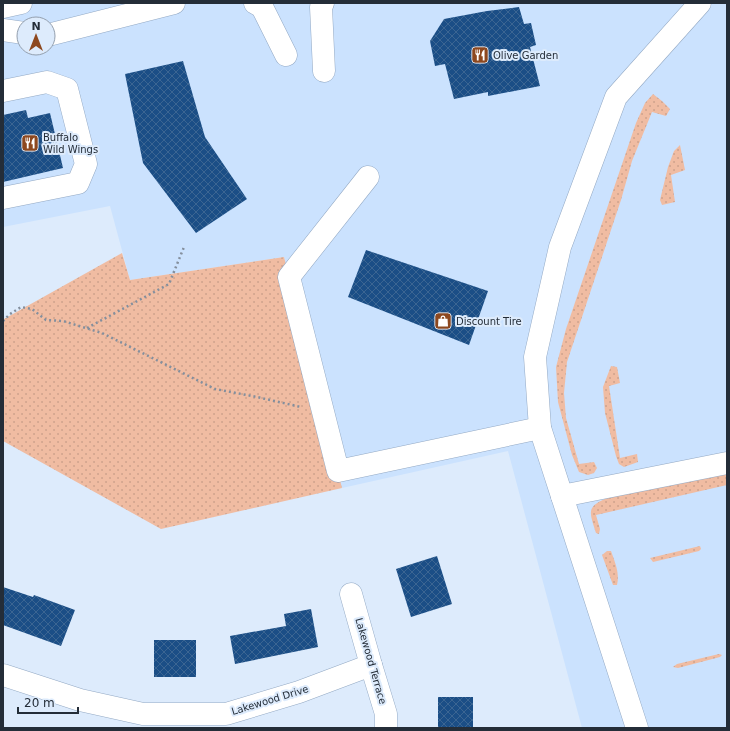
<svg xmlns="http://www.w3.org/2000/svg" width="730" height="731" font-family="'DejaVu Sans',sans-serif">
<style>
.built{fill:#cbe2fe;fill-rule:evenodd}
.grass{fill:url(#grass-dots)}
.building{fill:url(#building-cross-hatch)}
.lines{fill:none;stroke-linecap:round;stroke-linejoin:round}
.minor-casing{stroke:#93a9c4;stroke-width:23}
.major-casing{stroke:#93a9c4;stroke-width:23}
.path{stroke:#848f9d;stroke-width:2.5;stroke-dasharray:2 3;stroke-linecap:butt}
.minor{stroke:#fff;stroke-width:22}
.major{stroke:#fff;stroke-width:22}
.labels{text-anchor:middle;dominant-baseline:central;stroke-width:4;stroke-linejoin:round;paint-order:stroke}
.poi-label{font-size:10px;fill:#242d38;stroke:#ddebfc;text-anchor:start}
.street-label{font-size:10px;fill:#242d38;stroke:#ddebfc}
</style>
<defs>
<pattern id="grass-dots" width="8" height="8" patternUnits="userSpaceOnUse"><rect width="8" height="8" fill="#f0bca2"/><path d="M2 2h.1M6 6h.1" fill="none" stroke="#cea28c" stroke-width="1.8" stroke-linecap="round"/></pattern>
<pattern id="building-cross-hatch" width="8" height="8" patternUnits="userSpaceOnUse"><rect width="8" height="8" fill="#1b4e86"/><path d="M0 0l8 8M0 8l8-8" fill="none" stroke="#3b6592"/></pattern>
</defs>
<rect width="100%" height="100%" fill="#ddebfc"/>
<path class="built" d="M3 3H727V728H582L508 451 342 488 284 257 130 280 110 206 3 227ZM24 24H48V48H24Z"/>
<g class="grass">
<polygon points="653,94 662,101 670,109 666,116 652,112 632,161 621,200 567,362 564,393 566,418 579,464 594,462 597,468 594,473 588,475 579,472 572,455 558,402 556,367 566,329 636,123 645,103"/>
<polygon points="680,145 685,170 671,175 675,202 662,205 660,200 668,167 674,151"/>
<polygon points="122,253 130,280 284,257 342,488 161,529 3,441 4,319"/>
<polygon points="611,366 617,367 620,383 609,386 620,458 637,454 638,462 624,467 619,464 616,456 605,413 603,387"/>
<path d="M727 470V485L596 515 600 529 599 534 596 533C588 508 587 507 611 496Z"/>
<polygon points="700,546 701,549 699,551 653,562 650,558"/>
<path d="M607 551H611C615 562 620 574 617 585H613L602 555Z"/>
<polygon points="719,654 722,655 720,657 678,668 673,667 677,664"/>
</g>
<g class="building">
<polygon points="519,7 524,24 531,23 536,45 530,47 540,86 488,96 488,92 454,99 445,64 435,66 430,41 444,19 487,11"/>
<polygon points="183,61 205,137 247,199 196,233 143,163 125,74"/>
<polygon points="26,110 28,118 50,113 63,168 3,182 3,115"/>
<polygon points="366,250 488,291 469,345 348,297"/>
<polygon points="437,556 452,604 411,617 396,569"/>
<polygon points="3,587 33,597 34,595 75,610 61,646 3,625"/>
<polygon points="311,609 318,647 235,664 230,636 286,626 284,614"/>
<rect x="154" y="640" width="42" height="37"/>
<rect x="438" y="697" width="35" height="31"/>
</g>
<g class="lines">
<defs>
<g id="minor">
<polyline points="3,91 47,82 67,89 86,164 78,183 3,198"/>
<polyline points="368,177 289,277 338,471 540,428"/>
<polyline points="562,496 727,463"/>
<polyline points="351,594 371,665 386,714 386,728"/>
<polyline points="3,675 80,700 143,714 226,714 299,692 371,665"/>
<polyline points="637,728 540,428 535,357 560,247 616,97 700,3"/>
</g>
<g id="major">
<polyline points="255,3 262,7 286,55"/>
<polyline points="323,3 321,7 324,71"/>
<polyline points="3,7 21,3"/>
<polyline points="3,30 24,33"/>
<polyline points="48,35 174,3"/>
</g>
</defs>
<use href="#minor" class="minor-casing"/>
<use href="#major" class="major-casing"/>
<g class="path">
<polyline points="3,321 10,314 21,307 32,309 46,320 63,321 102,333 215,389 257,397 301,407"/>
<polyline points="87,328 169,284 184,247"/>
</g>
<use href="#minor" class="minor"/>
<use href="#major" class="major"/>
</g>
<defs>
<symbol id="restaurant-square" viewBox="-11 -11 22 22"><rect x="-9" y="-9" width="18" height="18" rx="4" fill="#8d481f" stroke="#ddebfc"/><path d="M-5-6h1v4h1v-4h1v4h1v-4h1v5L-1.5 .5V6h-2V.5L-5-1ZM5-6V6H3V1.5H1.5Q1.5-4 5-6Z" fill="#fff"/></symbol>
<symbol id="shop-square" viewBox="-11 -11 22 22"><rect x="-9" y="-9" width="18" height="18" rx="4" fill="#8d481f" stroke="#ddebfc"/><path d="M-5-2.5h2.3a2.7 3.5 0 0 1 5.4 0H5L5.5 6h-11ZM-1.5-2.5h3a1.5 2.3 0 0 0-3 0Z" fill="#fff"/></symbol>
</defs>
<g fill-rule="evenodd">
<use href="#restaurant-square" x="470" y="45" width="20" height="20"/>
<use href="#restaurant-square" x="20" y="133" width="20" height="20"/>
<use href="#shop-square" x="433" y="311" width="20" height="20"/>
</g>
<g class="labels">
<g class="poi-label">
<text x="493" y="55">Olive Garden</text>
<text x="43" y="137">Buffalo<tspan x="43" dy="12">Wild Wings</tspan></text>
<text x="456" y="321">Discount Tire</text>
</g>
<g class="street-label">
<text transform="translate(371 661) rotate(74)">Lakewood Terrace</text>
<text transform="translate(270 700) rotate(-17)">Lakewood Drive</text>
</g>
</g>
<rect width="730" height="731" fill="none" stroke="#242d38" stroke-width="8"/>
<g transform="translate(36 36)"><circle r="19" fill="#ddebfc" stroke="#939fae"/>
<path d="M0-3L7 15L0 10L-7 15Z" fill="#8d481f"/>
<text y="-6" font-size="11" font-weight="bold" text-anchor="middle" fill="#242d38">N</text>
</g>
<path d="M18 707v6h60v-6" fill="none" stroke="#242d38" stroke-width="2"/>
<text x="24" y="707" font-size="12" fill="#242d38" stroke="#ddebfc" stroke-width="3" paint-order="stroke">20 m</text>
</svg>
